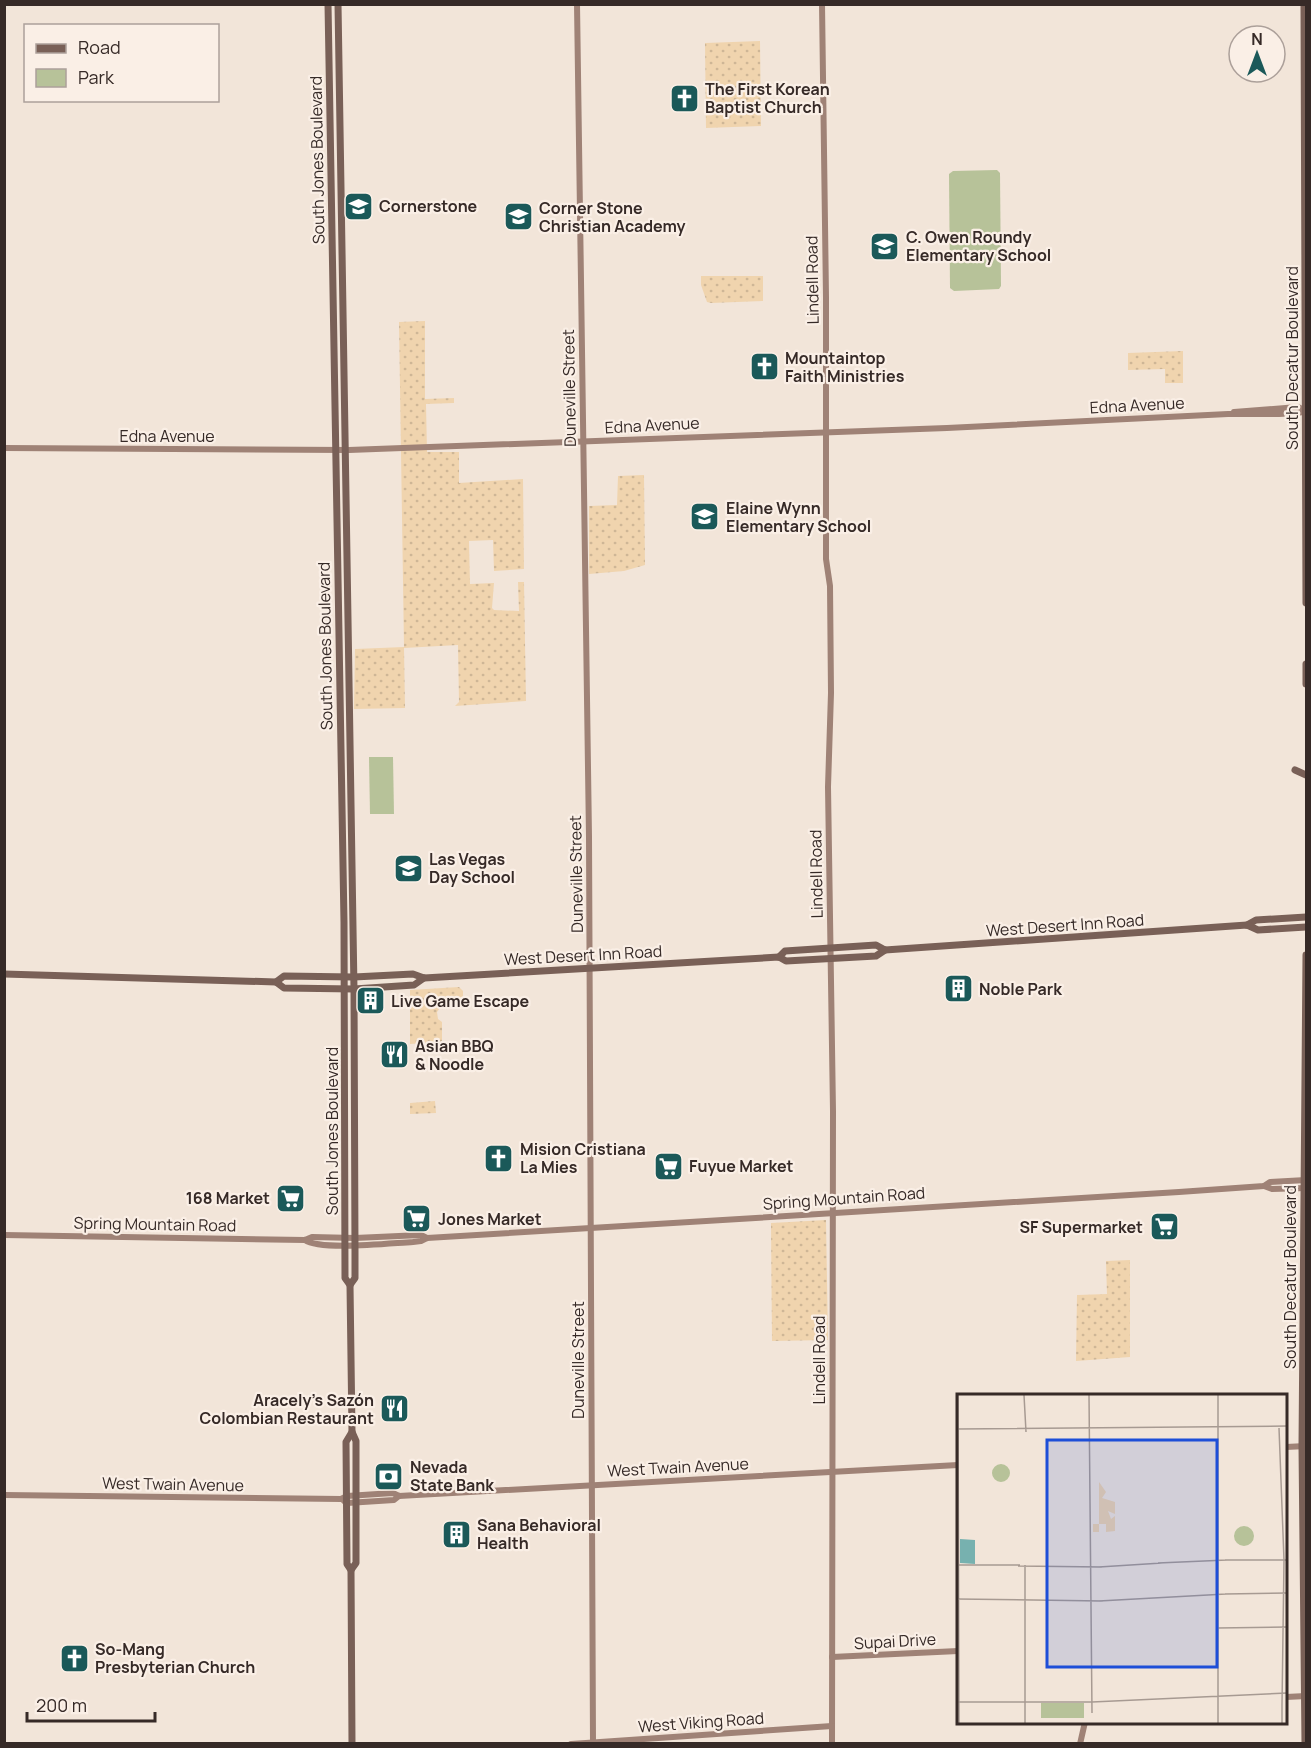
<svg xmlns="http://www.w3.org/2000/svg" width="1311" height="1748" font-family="Manrope,sans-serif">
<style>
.sand{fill:url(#sand-dots)}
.green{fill:#b7c299}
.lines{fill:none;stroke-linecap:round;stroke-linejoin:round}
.secondary{stroke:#9f8276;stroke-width:6}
.primary{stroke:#796057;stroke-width:7}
.labels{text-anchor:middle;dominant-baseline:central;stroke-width:4.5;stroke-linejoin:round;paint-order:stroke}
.poi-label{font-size:16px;font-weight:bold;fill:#362a27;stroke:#faefe6;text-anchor:start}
.street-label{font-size:16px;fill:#362a27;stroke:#faefe6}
.inset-road{fill:none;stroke:#a79a92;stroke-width:1.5}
.view{fill:#1d4ed8;fill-opacity:0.15;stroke:#1d4ed8;stroke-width:3}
.inset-edge{fill:none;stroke:#362a27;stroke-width:3}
</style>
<defs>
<pattern id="sand-dots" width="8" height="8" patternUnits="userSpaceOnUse" patternTransform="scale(1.5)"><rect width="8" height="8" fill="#f0d4ae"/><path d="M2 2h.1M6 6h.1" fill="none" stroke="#ceb696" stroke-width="1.8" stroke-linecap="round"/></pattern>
</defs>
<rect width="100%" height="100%" fill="#f2e5d9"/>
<g class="sand">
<polygon points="760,41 761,126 706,128 705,43"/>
<polygon points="701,276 763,276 763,301 711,303 707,302 701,285"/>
<polygon points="425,321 425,399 454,398 454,403 426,404 427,452 459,452 459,483 523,479 524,569 494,571 493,540 469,541 470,584 494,583 492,608 494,610 519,611 518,582 524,582 526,701 455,706 459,702 458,645 404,648 405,708 354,709 355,649 404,647 399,322"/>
<polygon points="1183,351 1183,383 1165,383 1165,369 1128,370 1128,353"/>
<polygon points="644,475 645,565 624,571 589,574 589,506 617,505 618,476"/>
<polygon points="459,987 463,991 463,1008 453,1009 446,1006 440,1008 437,1012 438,1019 442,1022 442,1042 410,1044 410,990"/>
<polygon points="435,1101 436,1113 410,1114 410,1103"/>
<polygon points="826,1220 828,1340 772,1341 771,1223"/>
<polygon points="1130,1260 1130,1357 1076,1361 1077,1295 1107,1294 1106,1261"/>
</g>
<g class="green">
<polygon points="997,170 1000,173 1001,286 999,289 954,291 950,288 949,174 953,171"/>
<polygon points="369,757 393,757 394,814 370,814"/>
</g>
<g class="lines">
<g class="secondary">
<polyline points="577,4 589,837 593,1744"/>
<polyline points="822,4 826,297 826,559 830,586 831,693 828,787 833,1111 832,1744"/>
<polyline points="1234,412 1298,407 1306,411"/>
<polyline points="4,448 349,450 947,428 1228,414 1279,414 1298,413 1306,411"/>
<polyline points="1264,1186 1272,1189 1306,1188"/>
<polyline points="4,1235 305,1240 312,1237 355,1238 421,1235 427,1238"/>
<path d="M305 1240C320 1251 392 1243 413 1242L421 1241 427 1238 1179 1192 1264 1186 1270 1182 1306 1180"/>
<polyline points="1286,1447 1306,1446"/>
<polyline points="4,1495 341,1499 347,1496 393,1493 399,1496 958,1465"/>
<polyline points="344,1501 347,1503 394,1500 399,1496"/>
<polyline points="832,1657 958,1651"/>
<polyline points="1286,1697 1306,1696"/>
<polyline points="571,1744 832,1726"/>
<polyline points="1080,1744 1085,1722"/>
</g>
<g class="primary">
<polyline points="328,4 344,922 345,1278 350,1285"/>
<polyline points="338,4 354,989 355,1251 355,1278 350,1285 352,1432 356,1441 356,1563 351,1570 352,1744"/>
<polyline points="1304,4 1306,603"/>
<polyline points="1306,664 1306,684"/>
<polyline points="1295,770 1306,775"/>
<polyline points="1247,925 1256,920 1306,917"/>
<polyline points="779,957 785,951 876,945 885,950 1247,925 1258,930 1306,927"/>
<polyline points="4,974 276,982 284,988 354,989 414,985 424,978"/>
<polyline points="276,982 284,976 354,977 413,974 424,978 779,957 786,961 876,956 885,950"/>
<polyline points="351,1570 347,1564 346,1442 352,1432"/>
<polyline points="1305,1744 1302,1446 1306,955"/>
</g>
</g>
<defs>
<symbol id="church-square" viewBox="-11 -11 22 22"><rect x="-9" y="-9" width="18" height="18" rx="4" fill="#1b5959" stroke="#faefe6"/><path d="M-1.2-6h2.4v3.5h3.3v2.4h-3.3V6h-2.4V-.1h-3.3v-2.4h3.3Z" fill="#fff"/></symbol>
<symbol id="school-square" viewBox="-11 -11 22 22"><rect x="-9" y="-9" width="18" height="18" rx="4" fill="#1b5959" stroke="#faefe6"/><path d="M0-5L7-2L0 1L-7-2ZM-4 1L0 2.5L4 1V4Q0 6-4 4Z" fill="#fff"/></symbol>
<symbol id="building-square" viewBox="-11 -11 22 22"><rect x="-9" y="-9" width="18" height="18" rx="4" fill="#1b5959" stroke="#faefe6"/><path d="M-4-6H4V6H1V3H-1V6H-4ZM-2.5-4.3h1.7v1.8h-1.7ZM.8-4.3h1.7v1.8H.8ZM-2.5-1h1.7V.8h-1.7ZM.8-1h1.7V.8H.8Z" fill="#fff"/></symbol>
<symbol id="restaurant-square" viewBox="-11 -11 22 22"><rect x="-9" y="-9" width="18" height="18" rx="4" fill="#1b5959" stroke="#faefe6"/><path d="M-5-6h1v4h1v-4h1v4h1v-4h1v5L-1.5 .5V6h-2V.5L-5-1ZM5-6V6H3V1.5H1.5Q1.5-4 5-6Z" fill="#fff"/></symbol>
<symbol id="supermarket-square" viewBox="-11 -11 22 22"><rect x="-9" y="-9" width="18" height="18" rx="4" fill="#1b5959" stroke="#faefe6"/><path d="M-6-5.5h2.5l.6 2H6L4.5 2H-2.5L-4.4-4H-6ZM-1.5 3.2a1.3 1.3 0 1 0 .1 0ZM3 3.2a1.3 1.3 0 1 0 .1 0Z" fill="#fff"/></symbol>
<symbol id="bank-square" viewBox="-11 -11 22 22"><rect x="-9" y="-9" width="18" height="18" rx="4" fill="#1b5959" stroke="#faefe6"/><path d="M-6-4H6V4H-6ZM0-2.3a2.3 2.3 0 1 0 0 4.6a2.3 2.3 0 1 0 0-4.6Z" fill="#fff"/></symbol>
</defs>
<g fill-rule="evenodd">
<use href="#church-square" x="668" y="82" width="33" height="33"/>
<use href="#school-square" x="342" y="190" width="33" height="33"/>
<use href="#school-square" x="502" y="200" width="33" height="33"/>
<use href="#school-square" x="868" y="230" width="33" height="33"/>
<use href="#church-square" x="748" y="350" width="33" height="33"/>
<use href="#school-square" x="688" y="500" width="33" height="33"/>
<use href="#school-square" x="392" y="852" width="33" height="33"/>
<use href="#building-square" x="942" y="972" width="33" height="33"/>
<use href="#building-square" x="354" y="984" width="33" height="33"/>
<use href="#restaurant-square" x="378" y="1038" width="33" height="33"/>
<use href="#church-square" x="482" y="1142" width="33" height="33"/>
<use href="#supermarket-square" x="652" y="1150" width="33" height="33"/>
<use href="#supermarket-square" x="274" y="1182" width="33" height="33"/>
<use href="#supermarket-square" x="400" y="1202" width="33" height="33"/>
<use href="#supermarket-square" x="1148" y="1210" width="33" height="33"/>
<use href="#restaurant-square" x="378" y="1392" width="33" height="33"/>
<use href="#bank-square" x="372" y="1460" width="33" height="33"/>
<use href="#building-square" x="440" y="1518" width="33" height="33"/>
<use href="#church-square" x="58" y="1642" width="33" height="33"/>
</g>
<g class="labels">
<g class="poi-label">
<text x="705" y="89">The First Korean<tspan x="705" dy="18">Baptist Church</tspan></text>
<text x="379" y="206">Cornerstone</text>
<text x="539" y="208">Corner Stone<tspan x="539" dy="18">Christian Academy</tspan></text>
<text x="906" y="237">C. Owen Roundy<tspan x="906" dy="18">Elementary School</tspan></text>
<text x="785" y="358">Mountaintop<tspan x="785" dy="18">Faith Ministries</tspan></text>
<text x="726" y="508">Elaine Wynn<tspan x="726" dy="18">Elementary School</tspan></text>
<text x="429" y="859">Las Vegas<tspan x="429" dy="18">Day School</tspan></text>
<text x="979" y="989">Noble Park</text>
<text x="391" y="1001">Live Game Escape</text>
<text x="415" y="1046">Asian BBQ<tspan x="415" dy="18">&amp; Noodle</tspan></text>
<text x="520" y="1149">Mision Cristiana<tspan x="520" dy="18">La Mies</tspan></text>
<text x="689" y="1166">Fuyue Market</text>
<text x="270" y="1198" text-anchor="end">168 Market</text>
<text x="438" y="1219">Jones Market</text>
<text x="1143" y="1227" text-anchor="end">SF Supermarket</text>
<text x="374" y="1400" text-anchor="end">Aracely's Sazón<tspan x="374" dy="18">Colombian Restaurant</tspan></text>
<text x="410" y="1467">Nevada<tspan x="410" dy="18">State Bank</tspan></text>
<text x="477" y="1525">Sana Behavioral<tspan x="477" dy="18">Health</tspan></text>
<text x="95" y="1649">So-Mang<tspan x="95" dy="18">Presbyterian Church</tspan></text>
</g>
<g class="street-label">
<text transform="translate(317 160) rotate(-91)">South Jones Boulevard</text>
<text transform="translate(812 280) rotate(-91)">Lindell Road</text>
<text transform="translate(1292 358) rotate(-90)">South Decatur Boulevard</text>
<text transform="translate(569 388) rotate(-91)">Duneville Street</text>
<text transform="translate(1137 405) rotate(-3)">Edna Avenue</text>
<text transform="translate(652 425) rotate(-3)">Edna Avenue</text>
<text x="167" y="436">Edna Avenue</text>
<text transform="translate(325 646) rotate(-91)">South Jones Boulevard</text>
<text transform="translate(576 874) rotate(-91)">Duneville Street</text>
<text transform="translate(816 874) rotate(-91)">Lindell Road</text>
<text transform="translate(1065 925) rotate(-4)">West Desert Inn Road</text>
<text transform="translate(583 955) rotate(-3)">West Desert Inn Road</text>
<text transform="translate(332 1131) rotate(-90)">South Jones Boulevard</text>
<text transform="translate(844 1198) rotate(-4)">Spring Mountain Road</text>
<text transform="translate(155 1224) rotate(1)">Spring Mountain Road</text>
<text transform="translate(1290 1277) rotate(-90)">South Decatur Boulevard</text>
<text transform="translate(578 1360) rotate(-90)">Duneville Street</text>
<text transform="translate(819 1360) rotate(-90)">Lindell Road</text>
<text transform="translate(678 1467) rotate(-3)">West Twain Avenue</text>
<text transform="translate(173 1484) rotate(1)">West Twain Avenue</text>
<text transform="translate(895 1641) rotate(-3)">Supai Drive</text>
<text transform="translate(701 1722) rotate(-4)">West Viking Road</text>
</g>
</g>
<g transform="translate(957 1394)">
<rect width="330" height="330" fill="#f2e5d9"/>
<path d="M142 88 149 98 145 104 158 108V120L151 117 154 125 158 122V137L149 138V130H142V138H136V130H142Z" fill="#f0d4ae"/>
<path d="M35 79a9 9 0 1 1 18 0a9 9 0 1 1-18 0ZM277 142a10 10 0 1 1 20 0a10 10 0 1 1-20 0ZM84 309H127V324H84Z" fill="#b7c299"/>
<path d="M3 145 18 146V170L3 169Z" fill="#77b1af"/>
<path class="inset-road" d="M1 1 2 329M67 1 69 38M132 1 135 319M261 1V329M322 34 327 166 325 311M0 35 330 32M268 166H330M201 169 270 166M0 171H63M68 171V329M61 172 145 173M142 173 205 169M268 200 330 199M0 205 145 207M142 207 269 200M260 234 330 233M0 308H135L330 299M325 310V329"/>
<path class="view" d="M90 46H260V273H90Z"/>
<rect width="330" height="330" class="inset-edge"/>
</g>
<rect width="1311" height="1748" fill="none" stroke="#362a27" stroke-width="12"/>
<rect x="24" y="24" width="195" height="78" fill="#faefe6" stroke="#aca09a" stroke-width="1.5"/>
<rect x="36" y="44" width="30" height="9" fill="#796057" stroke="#aca09a" stroke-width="1.5"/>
<text x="78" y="54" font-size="18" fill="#362a27">Road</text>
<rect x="36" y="69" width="30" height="18" fill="#b7c299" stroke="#aca09a" stroke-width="1.5"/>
<text x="78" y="84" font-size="18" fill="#362a27">Park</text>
<g transform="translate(1257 54)"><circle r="28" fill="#faefe6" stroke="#aca09a" stroke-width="1.5"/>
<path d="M0-4.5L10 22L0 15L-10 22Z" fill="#1b5959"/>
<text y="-9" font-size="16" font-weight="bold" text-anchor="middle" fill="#362a27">N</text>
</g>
<path d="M27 1712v9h128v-9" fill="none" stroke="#362a27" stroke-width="3"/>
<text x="36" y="1712" font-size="18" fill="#362a27" stroke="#faefe6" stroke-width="4.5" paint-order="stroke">200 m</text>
</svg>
